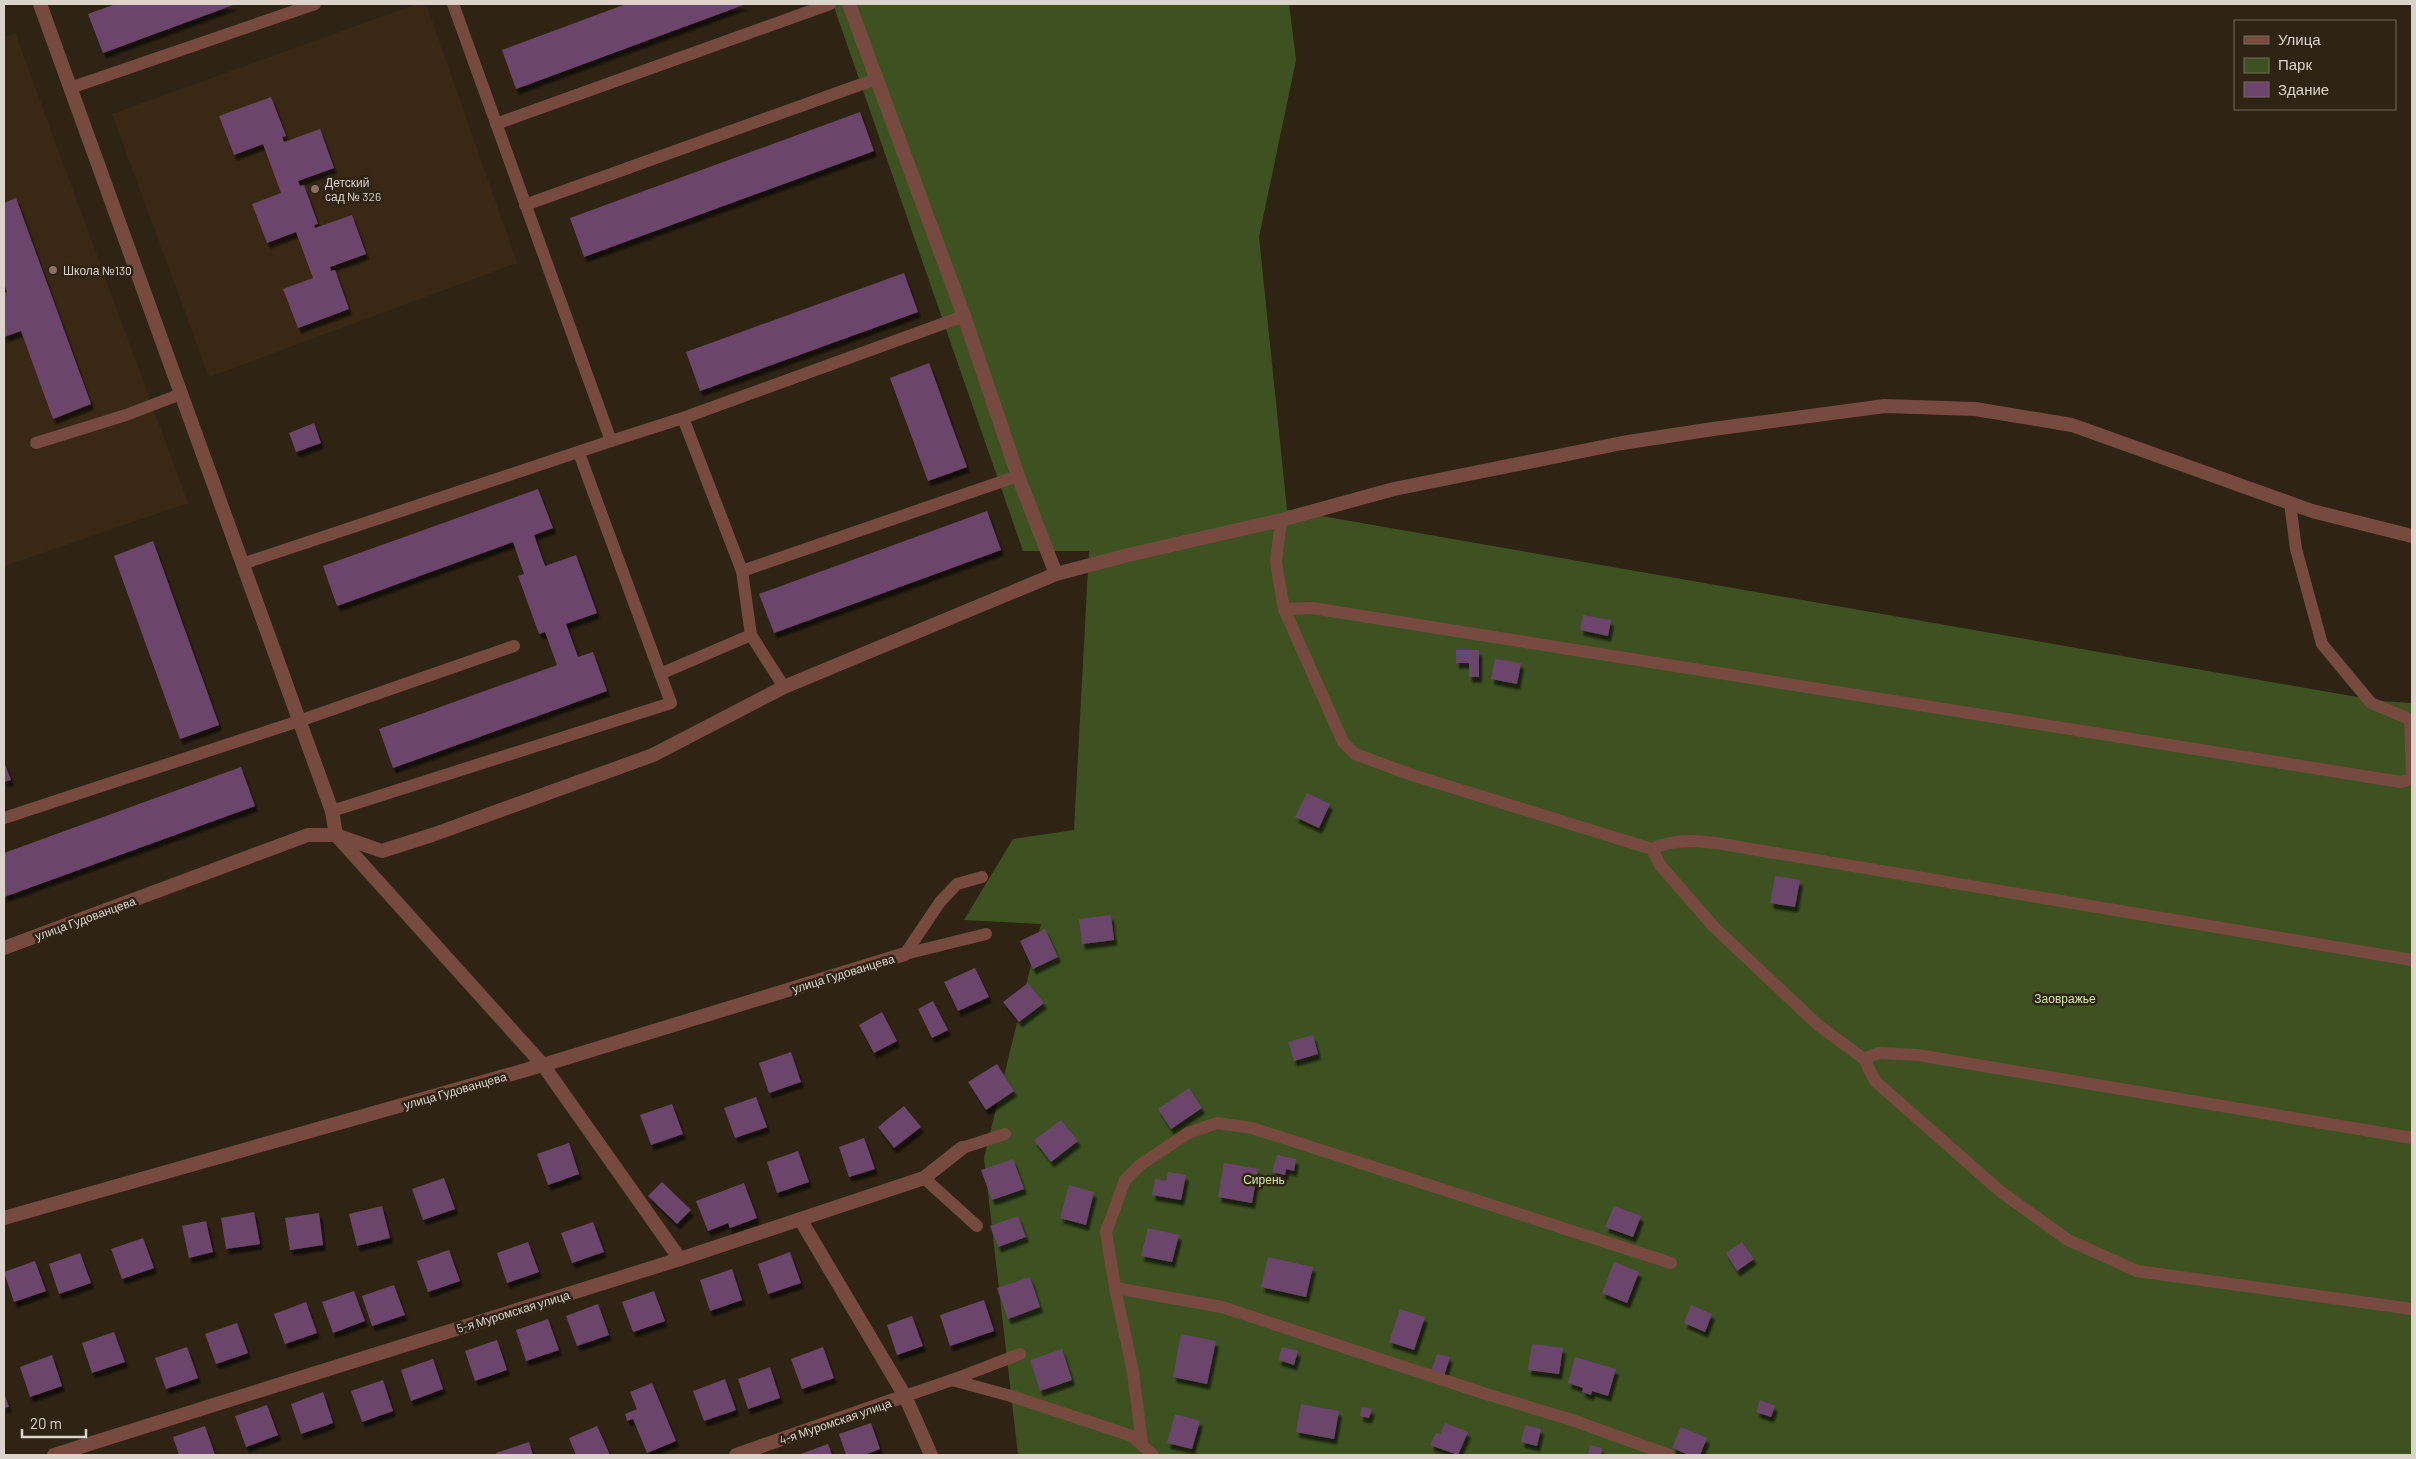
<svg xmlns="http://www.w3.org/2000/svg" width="2416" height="1459" font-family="Barlow,sans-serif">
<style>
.built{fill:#392914}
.green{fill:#3d5220}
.building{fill:#6c446d;filter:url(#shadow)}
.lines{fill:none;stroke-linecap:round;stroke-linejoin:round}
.service{stroke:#774a40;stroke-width:12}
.minor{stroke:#774a40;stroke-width:14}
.education-dot{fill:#8d6e63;stroke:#2f2414;stroke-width:2}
.labels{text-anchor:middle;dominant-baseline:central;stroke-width:5;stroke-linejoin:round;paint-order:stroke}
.poi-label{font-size:12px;fill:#dcd4ca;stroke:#2f2414;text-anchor:start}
.street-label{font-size:12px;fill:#dcd4ca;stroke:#2f2414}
.park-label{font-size:12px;fill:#c8ee9d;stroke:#2f2414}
</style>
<defs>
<filter id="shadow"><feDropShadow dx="3" dy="5.5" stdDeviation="1" flood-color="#0009"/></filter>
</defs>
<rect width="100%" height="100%" fill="#2f2414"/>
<g class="built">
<polygon points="417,4 426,4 517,263 209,377 112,114"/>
<polygon points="15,33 188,503 4,566 4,37"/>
</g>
<polygon class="green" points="833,4 1289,4 1296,60 1259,237 1287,510 2380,701 2412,703 2412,1455 1018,1455 984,1158 1041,924 964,920 1013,839 1074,830 1089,551 1023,551"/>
<g class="building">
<polygon points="116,4 236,4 103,53 88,14"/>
<polygon points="626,4 746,4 516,89 502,50"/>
<polygon points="271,97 286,136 282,137 284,142 320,129 334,168 298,181 300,186 304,185 318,224 314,225 315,228 352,215 366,254 330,267 331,271 335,270 349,309 298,328 283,289 313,278 296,232 267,243 252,204 281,193 263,144 234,155 219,116"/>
<polygon points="860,112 874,151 584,257 570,218"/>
<polygon points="16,198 91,404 53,419 21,331 4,337 4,293 7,292 4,284 4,203"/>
<polygon points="904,273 918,312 700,391 686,352"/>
<polygon points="929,363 967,467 928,481 890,378"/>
<polygon points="314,423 321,443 296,452 289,433"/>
<polygon points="538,489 553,528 534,535 545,566 576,555 597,613 566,624 578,657 593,652 607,691 393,768 379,729 557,665 545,632 539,634 518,576 524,574 513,542 337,606 323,566"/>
<polygon points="987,511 1001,550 774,633 759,594"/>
<polygon points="153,541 219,725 180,739 114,556"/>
<polygon points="1583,615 1611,620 1608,636 1580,630"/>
<polygon points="1456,650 1479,650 1479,677 1469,677 1469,663 1456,663"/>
<polygon points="1495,659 1521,663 1517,684 1491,679"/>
<polygon points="4,762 11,780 4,782"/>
<polygon points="241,767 255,806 4,897 4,853"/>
<polygon points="1307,793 1330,804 1319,828 1295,817"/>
<polygon points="1775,876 1800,880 1795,907 1770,903"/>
<polygon points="1111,915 1114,940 1082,944 1079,919"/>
<polygon points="1045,929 1058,957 1033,969 1020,941"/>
<polygon points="975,968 989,997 958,1011 944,982"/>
<polygon points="1028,983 1044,1003 1019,1022 1003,1002"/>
<polygon points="933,1001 948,1030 932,1038 918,1009"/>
<polygon points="882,1012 897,1041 874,1053 859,1025"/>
<polygon points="1313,1035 1318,1054 1294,1061 1288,1042"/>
<polygon points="791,1052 801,1082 769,1093 759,1063"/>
<polygon points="997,1064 1014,1091 986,1110 968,1082"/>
<polygon points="1189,1088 1202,1108 1171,1129 1158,1109"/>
<polygon points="756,1097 767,1127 735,1138 724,1108"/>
<polygon points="672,1104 683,1134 651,1145 640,1115"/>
<polygon points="904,1106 921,1127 894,1148 878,1127"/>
<polygon points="1061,1120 1078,1141 1051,1162 1034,1140"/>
<polygon points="864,1138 875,1169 849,1177 839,1147"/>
<polygon points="569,1143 579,1174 548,1185 537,1154"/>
<polygon points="798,1151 809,1182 777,1193 767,1162"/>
<polygon points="1277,1155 1296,1159 1294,1171 1286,1169 1285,1175 1272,1172"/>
<polygon points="1013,1159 1024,1189 992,1200 981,1170"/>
<polygon points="1224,1163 1258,1169 1252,1203 1218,1197"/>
<polygon points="1168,1172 1186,1175 1181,1200 1152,1195 1155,1179 1166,1181"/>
<polygon points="444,1178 455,1209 423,1220 412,1189"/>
<polygon points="662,1182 691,1210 677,1224 648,1196"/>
<polygon points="744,1183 757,1218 730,1228 728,1223 708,1231 696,1201"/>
<polygon points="1069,1185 1094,1192 1086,1225 1060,1218"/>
<polygon points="382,1206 390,1238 357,1246 349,1214"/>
<polygon points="1614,1206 1641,1216 1633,1237 1605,1227"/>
<polygon points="254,1212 260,1244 226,1249 221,1218"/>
<polygon points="319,1213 323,1245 290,1250 285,1218"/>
<polygon points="1018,1216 1026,1237 998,1247 990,1226"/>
<polygon points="206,1221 213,1252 189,1258 182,1226"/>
<polygon points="593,1222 604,1252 572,1263 561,1233"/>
<polygon points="1148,1228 1179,1235 1172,1262 1141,1256"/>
<polygon points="143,1238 154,1268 122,1279 111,1249"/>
<polygon points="528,1242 539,1272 507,1283 497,1253"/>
<polygon points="1742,1242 1754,1259 1737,1271 1726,1253"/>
<polygon points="449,1250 460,1281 428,1292 417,1261"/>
<polygon points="790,1252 801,1283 768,1294 758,1264"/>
<polygon points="80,1253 91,1283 59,1294 49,1264"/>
<polygon points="1268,1257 1313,1267 1306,1297 1261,1287"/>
<polygon points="35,1261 46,1291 14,1302 4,1272"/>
<polygon points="1614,1262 1639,1272 1627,1303 1602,1293"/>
<polygon points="732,1269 742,1300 710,1311 700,1280"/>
<polygon points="1030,1277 1040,1307 1008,1319 997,1288"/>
<polygon points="394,1285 405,1315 372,1326 362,1296"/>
<polygon points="354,1291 365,1321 333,1333 322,1302"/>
<polygon points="654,1291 665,1321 633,1332 622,1302"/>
<polygon points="984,1300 994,1331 950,1346 940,1315"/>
<polygon points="306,1302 317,1333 285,1344 274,1314"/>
<polygon points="598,1304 609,1335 577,1346 566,1316"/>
<polygon points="1691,1305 1712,1314 1705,1332 1684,1323"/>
<polygon points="1400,1309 1425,1317 1414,1350 1389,1342"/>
<polygon points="912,1316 923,1346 897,1355 887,1325"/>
<polygon points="548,1319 559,1350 526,1361 516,1330"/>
<polygon points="237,1323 248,1353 216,1364 205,1334"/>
<polygon points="114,1332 125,1362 92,1373 82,1343"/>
<polygon points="1181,1334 1216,1341 1207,1384 1173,1377"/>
<polygon points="497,1340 507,1370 475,1381 465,1351"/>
<polygon points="1532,1344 1563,1348 1559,1374 1528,1370"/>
<polygon points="187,1347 198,1378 166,1389 155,1358"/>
<polygon points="823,1347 834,1378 802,1389 791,1359"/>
<polygon points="1282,1347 1298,1351 1294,1365 1278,1360"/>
<polygon points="1062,1349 1072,1380 1040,1391 1030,1360"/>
<polygon points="1437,1354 1450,1357 1444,1376 1431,1372"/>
<polygon points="52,1355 62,1386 30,1397 20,1367"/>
<polygon points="1575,1357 1616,1369 1608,1396 1592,1391 1591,1395 1582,1392 1583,1388 1568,1383"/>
<polygon points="433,1359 443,1389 411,1401 401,1370"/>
<polygon points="770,1367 780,1398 748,1409 738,1379"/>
<polygon points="725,1379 736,1410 704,1421 693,1391"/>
<polygon points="383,1380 393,1411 362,1422 351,1391"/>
<polygon points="652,1383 676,1441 647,1453 633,1419 627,1421 625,1414 637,1409 630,1392"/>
<polygon points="323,1392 333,1423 301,1434 291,1404"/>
<polygon points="4,1393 9,1407 4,1408"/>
<polygon points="1760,1400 1775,1406 1771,1417 1756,1412"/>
<polygon points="1301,1404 1339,1411 1334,1439 1296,1432"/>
<polygon points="267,1405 278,1435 246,1447 235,1416"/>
<polygon points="1362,1407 1372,1409 1369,1418 1360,1416"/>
<polygon points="1175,1414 1200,1421 1192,1449 1167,1443"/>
<polygon points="871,1423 880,1449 864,1455 846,1455 839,1434"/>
<polygon points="1445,1423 1468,1432 1458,1455 1430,1445 1436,1433 1440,1434"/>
<polygon points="1525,1425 1541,1429 1537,1446 1521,1442"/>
<polygon points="205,1426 215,1455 179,1455 173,1437"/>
<polygon points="597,1426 610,1455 576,1455 569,1438"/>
<polygon points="1681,1427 1707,1438 1700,1455 1689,1455 1672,1448"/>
<polygon points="529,1442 533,1455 497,1455 496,1453"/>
<polygon points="828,1444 832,1455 798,1455"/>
<polygon points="1590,1445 1602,1448 1601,1455 1588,1455"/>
</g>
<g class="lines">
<g class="service">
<polyline points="453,4 611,441 683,418 964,316"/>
<polyline points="70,88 315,4"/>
<polyline points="496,124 830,4"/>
<polyline points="525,205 876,79"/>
<polyline points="683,418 742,571 1018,476"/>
<polyline points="36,443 126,415 181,394"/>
<polyline points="2290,503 2296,549 2322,644 2371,703 2412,720"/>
<path d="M1281 520 1276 562 1284 609 1343 742 1355 754 1412 775 1652 849C1686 832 1733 847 1769 852L2412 960"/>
<polyline points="242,564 611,441"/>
<polyline points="742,571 751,635 784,687"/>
<polyline points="1284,609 1312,608 2401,782 2412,779"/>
<polyline points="660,674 751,635"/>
<polyline points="2410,720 2412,779"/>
<polyline points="332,811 671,703 579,453"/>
<polyline points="4,818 299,721 514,646"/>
<polyline points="1652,849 1660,865 1714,927 1818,1025 1864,1059 1875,1081 2001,1192 2068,1240 2137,1271 2412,1309"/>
<polyline points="905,954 940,902 957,884 982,877"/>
<polyline points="905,954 986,934"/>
<polyline points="1864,1059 1878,1053 1918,1055 2412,1138"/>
<polyline points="962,1148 1005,1134"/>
<polyline points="924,1178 977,1226"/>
<polyline points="1115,1288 1222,1307 1483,1393 1572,1420 1669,1455"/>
<polyline points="952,1380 1020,1354"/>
<polyline points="905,1396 952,1380 1011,1396 1132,1436 1153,1455"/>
<polyline points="1142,1444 1133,1372 1115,1288 1106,1232 1125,1180 1140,1165 1188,1133 1217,1123 1252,1128 1671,1263"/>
</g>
<g class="minor">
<polyline points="40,4 332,811 336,835 543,1065 680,1259"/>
<polyline points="849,4 964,316 1018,476 1056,574"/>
<polyline points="4,948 308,835 336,835 382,851 432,835 653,755 784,687 1056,574 1128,555 1281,520 1394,489 1622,443 1713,429 1885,406 1975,409 2072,425 2312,511 2412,536"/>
<polyline points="4,1218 543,1065 905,954"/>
<polyline points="800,1219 905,1396 931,1455"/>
<polyline points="54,1455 680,1259 924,1178 962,1148"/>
<polyline points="736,1455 905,1396"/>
</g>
</g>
<g class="education-dot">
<circle cx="315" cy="189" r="5"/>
<circle cx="53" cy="270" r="5"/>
</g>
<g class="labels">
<g class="poi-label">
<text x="325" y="182">Детский<tspan x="325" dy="14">сад № 326</tspan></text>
<text x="63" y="270">Школа №130</text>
</g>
<g class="street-label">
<text transform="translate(85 918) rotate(-20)">улица Гудованцева</text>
<text transform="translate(843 973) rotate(-17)">улица Гудованцева</text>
<text transform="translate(455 1090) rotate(-16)">улица Гудованцева</text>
<text transform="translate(513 1311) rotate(-17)">5-я Муромская улица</text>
<text transform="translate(835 1421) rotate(-19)">4-я Муромская улица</text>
</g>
<g class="park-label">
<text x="2065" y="998">Заовражье</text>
<text x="1264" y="1179">Сирень</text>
</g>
</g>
<rect width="2416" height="1459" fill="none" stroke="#dcd4ca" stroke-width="10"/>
<rect x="2234" y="20" width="162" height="90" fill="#2f2414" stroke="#746a5d"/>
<rect x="2244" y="36" width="25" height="8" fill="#774a40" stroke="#746a5d"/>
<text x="2278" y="45" font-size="15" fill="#dcd4ca">Улица</text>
<rect x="2244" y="58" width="25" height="15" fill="#3d5220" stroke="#746a5d"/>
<text x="2278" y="70" font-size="15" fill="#dcd4ca">Парк</text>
<rect x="2244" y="82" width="25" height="15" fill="#6c446d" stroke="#746a5d"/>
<text x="2278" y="95" font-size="15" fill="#dcd4ca">Здание</text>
<path d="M22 1429v8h64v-8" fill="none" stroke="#dcd4ca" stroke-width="2.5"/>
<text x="30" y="1429" font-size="15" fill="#dcd4ca" stroke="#2f2414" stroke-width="4" paint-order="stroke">20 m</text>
</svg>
